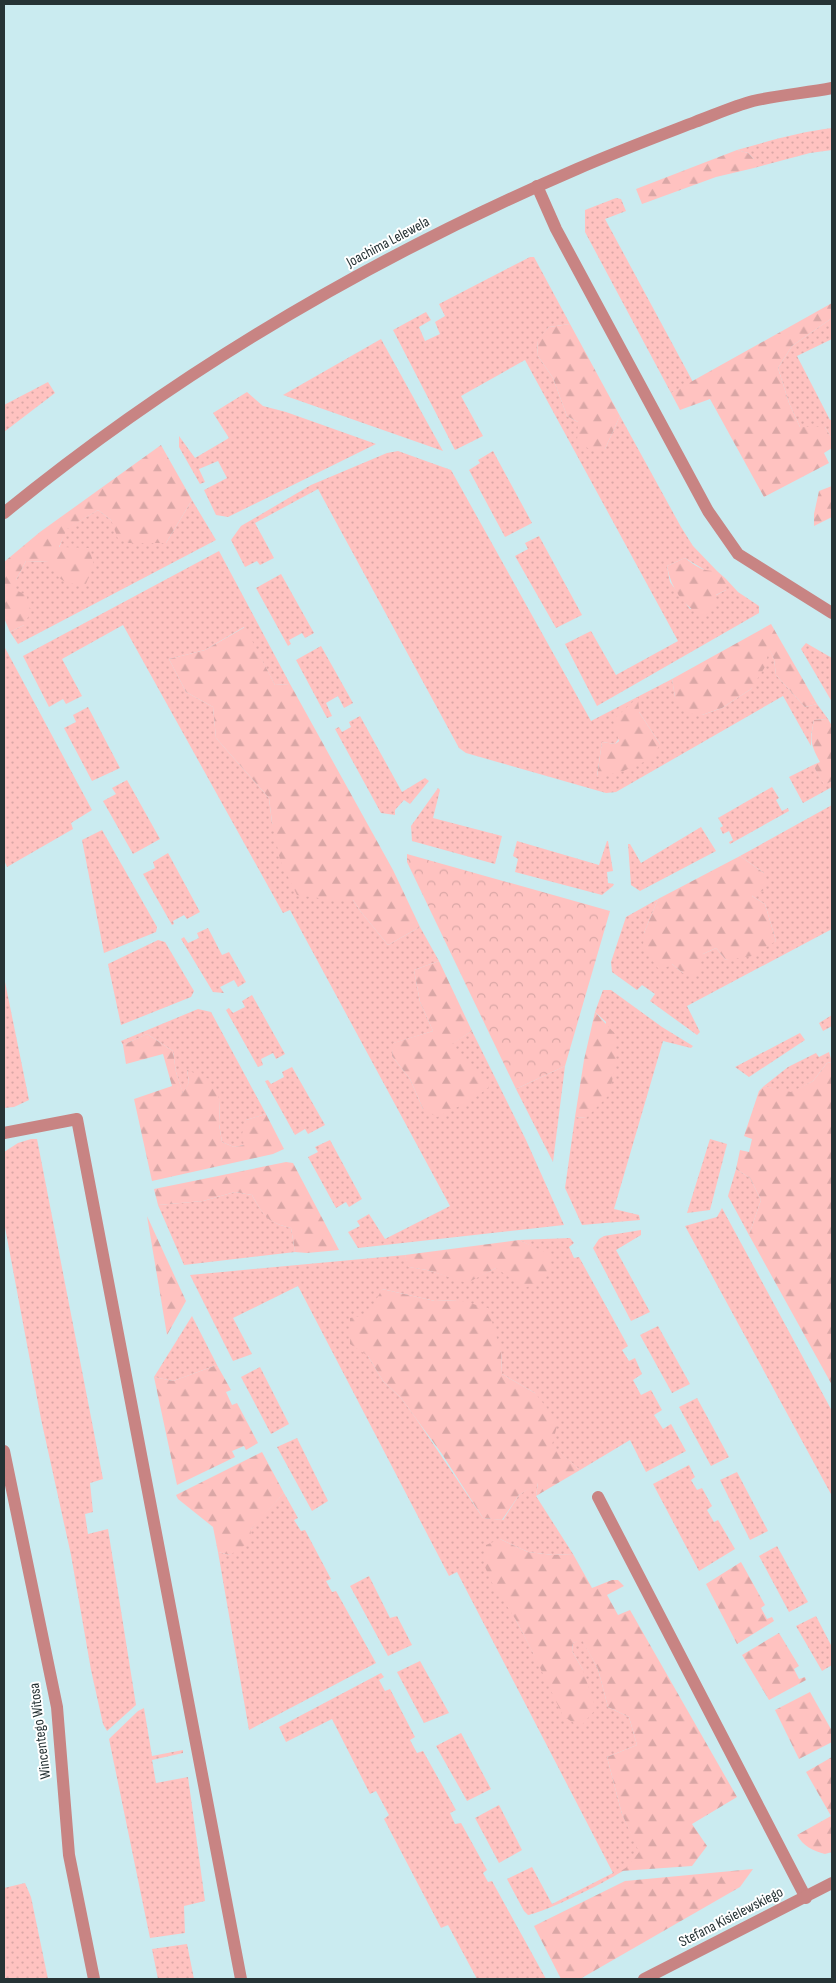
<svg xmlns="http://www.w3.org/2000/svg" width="836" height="1983" font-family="'Sofia Sans Condensed',sans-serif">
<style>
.grass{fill:url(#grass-dots);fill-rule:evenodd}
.forest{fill:url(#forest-firs)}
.park{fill:url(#park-crowns)}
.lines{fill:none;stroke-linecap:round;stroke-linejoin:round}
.service{stroke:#c88483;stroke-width:12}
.minor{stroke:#c88483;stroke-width:12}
.tertiary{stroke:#c88483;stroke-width:12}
.labels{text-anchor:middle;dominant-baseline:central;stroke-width:4;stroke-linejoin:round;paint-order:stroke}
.street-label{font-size:15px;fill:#263335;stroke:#fff}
</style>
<defs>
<pattern id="grass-dots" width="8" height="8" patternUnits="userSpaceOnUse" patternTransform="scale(1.25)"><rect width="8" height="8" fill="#ffc2c0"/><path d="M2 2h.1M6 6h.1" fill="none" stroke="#daa7a6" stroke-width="1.8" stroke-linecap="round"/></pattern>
<pattern id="forest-firs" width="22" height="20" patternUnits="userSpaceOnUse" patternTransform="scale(1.25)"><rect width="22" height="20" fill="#ffc2c0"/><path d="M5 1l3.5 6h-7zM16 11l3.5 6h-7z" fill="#daa7a6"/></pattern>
<pattern id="park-crowns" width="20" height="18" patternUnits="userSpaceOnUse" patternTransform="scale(1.25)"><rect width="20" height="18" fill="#ffc2c0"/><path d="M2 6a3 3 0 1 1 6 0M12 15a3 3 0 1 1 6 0" fill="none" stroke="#daa7a6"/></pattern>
</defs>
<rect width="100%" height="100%" fill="#caebf0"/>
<g class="grass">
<path d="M832 128V150L810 153 754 168V159L748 153 737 150C769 141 799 132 832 128Z"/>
<polygon points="616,198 621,199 626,211 605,219 693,382 671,393 585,232 585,210"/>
<polygon points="530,257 534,257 570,324 549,327 537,341 538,356 553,378 567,416 578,422 605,449 620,416 681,527 693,546 717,571 708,572 685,558 667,566 670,582 690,609 726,590 726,579 738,592 759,606 759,613 597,706 565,644 591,631 616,675 678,641 525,360 461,396 483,436 455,450 393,330 426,312 431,320 419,327 425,341 440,334 435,322 445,316 439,304"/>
<polygon points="832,318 832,339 797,356 830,420 832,419 832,439 825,427 800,427 789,403 778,368 792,346"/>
<polygon points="381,339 443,451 283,395"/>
<polygon points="48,382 55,393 4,432 4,405"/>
<polygon points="247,392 263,406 286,412 376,444 228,517 216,515 204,490 227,478 218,461 199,469 205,482 200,484 179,447 179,436 195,458 229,438 213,413"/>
<path d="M398 451 451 470 591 721 672 679 675 697 702 715 722 708 751 689 769 648 774 659 776 675 805 707 817 704 828 719 814 720 811 735V746L783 696 616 792 606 793 466 753 459 748 318 489 255 523 274 558 260 565 257 561 245 567 231 540 241 526 311 485 387 453ZM639 712 660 744 597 776 602 742 615 744Z"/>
<polygon points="493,451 532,523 505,537 469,470 480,463 478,460"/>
<polygon points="192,500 216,540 18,644 10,632 24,625 16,591 16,580 26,561 49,562 59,548 66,529 98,510 111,520 129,543 166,543"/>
<polygon points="539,536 582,615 556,628 515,556 528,549 525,543"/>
<polygon points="219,551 290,684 275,685 244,627 205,650 169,659 186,692 213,707 216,738 269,798 272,823 333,900 353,900 361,912 388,945 420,927 439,961 414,970 420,1002 433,1031 394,1043 392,1056 410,1079 423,1109 488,1087 451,1044 472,1031 526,1140 564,1225 358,1248 348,1232 360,1226 357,1221 369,1214 385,1239 450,1206 290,910 283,913 123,625 62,659 82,696 66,704 63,699 49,707 23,656"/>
<polygon points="281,574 314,633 305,638 302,633 289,640 291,644 288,646 256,588"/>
<polygon points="806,643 832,658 832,702 801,649"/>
<polygon points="4,646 92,810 71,823 73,829 7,867 4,860"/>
<polygon points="321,646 353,703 344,708 338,696 326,703 332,716 327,718 296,660"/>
<polygon points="88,707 120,768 92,781 64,728 76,722 73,715"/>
<polygon points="360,716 402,792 425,778 429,781 410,804 404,800 395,810 395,815 381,813 335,729 339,727 342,732 351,727 349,722"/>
<polygon points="813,765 824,784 832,781 832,787 803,803 789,777"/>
<polygon points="127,780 160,839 133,854 103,801 116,794 112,788"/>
<polygon points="772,787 779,798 776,800 782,811 788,808 789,811 730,844 729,842 733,840 729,831 723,834 720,828 723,826 718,818"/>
<polygon points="438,788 440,790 433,818 502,836 495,864 412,841 411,826"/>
<polygon points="832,805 832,929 687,1006 700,1032 697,1035 650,1001 655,994 642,985 637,990 612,972 611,962 626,917 658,899 644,933 672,964 683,973 703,954 716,948 726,960 776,941 765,904 752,896 764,873 740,856"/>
<polygon points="701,827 716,851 640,891 631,885 628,844 630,844 641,863"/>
<polygon points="102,830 157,927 156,932 104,953 82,840"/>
<polygon points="517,841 599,865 607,841 608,841 613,871 607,872 608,883 614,884 613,886 602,895 515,872 518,859 513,856"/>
<polygon points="168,853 200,912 187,919 184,915 173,921 174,924 172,925 143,874 155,868 153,862"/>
<polygon points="208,928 222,955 229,952 246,982 238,987 234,980 220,987 224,993 213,992 181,939 184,937 188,943 199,938 197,933"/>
<polygon points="158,940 165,942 194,991 191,997 121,1025 108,964"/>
<polygon points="4,977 29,1100 14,1107 4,1108"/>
<polygon points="603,990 611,990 662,1027 693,1046 691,1048 663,1041 614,1209 639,1215 640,1220 582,1225 565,1188 575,1117 586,1118 606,1022 595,1012"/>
<polygon points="252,995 285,1054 276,1059 273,1053 261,1059 263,1065 258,1067 226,1010 229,1008 233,1013 245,1007 242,1001"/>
<polygon points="198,1009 211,1012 266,1114 246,1120 244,1145 234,1147 222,1142 219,1124 220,1100 187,1070 189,1082 183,1094 176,1072 173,1051 147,1034 123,1045 121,1041"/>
<polygon points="832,1015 832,1026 823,1031 819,1023"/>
<polygon points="800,1033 805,1040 749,1077 735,1067"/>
<polygon points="829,1052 832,1062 827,1063 813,1081 791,1093 764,1086 788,1067 816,1053 819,1057"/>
<polygon points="565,1066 553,1162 516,1089"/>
<polygon points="292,1067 325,1125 308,1134 305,1129 295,1135 265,1081 268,1080 271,1084 284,1077 282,1072"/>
<polygon points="31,1139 37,1139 103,1479 90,1483 93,1512 85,1514 88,1534 108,1529 136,1705 107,1731 103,1724 91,1670 71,1555 41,1419 4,1222 4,1152 18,1143"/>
<polygon points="710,1139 727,1144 710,1210 687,1213"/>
<polygon points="330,1140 362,1199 349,1207 346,1202 336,1208 308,1157 318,1152 315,1147"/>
<polygon points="736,1169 750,1178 761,1200 749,1235 728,1196"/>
<path d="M235 1192 252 1195C263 1215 268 1223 291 1228L295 1252 184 1265 158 1205 203 1201Z"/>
<polygon points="722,1208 832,1411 832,1496 685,1226 717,1217"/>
<polygon points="641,1230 641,1235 616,1250 650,1312 631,1321 593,1248 599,1239 604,1236"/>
<path d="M570 1238 574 1243 569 1247 574 1258 579 1257 628 1346 622 1350 629 1361 635 1358 642 1374 633 1380 641 1395 651 1390 662 1410 654 1415 663 1429 671 1424 686 1451 646 1472 630 1440 580 1470 551 1445 535 1393 502 1374 501 1352 458 1300 435 1301 382 1289 368 1356 383 1381 401 1398 415 1417 483 1518 503 1520 519 1495 538 1482 536 1496 573 1554 553 1555 528 1552 500 1539 516 1620 548 1681 583 1670 572 1651 573 1643 582 1639 598 1669 608 1707 629 1717 637 1745 607 1757 622 1814 640 1852C636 1857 632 1863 627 1868 613 1879 546 1912 528 1915L524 1911 507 1879 532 1867 552 1904 613 1873 457 1572 449 1576 298 1286 233 1318 252 1354 233 1361 190 1275 405 1255 409 1267 427 1270 467 1282 496 1268 549 1255 519 1240Z"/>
<polygon points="192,1316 217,1365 173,1381 154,1377"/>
<polygon points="658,1326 690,1384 672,1393 640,1335"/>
<polygon points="260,1367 289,1424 271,1434 241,1377"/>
<polygon points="697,1398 729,1457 711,1466 679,1407"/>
<polygon points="297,1438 328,1501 312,1511 277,1447"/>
<polygon points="689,1465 695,1477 691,1480 697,1490 702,1488 712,1506 707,1510 714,1522 718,1520 735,1549 699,1571 653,1484"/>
<polygon points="737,1472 768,1531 750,1540 720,1480"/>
<polygon points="284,1493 298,1518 294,1520 301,1531 305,1530 331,1579 326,1581 332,1592 336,1591 376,1663 249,1730 218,1552 230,1555 259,1519"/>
<polygon points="777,1546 808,1602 789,1612 759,1556"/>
<polygon points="369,1576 390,1618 397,1616 412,1645 388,1656 350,1586"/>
<polygon points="816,1616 832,1647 832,1665 822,1671 796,1626"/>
<polygon points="420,1661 449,1713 424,1723 397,1672"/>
<polygon points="381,1673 384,1677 379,1680 385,1691 390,1689 415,1737 410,1740 417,1753 423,1751 456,1810 450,1813 455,1824 461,1823 487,1870 483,1873 488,1882 492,1881 546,1979 477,1979 448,1925 441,1928 384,1819 389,1815 376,1791 370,1794 332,1719 286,1742 279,1727"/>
<polygon points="144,1708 152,1756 183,1750 183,1753 152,1760 156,1783 188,1777 205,1901 184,1906 185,1933 150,1938 109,1739 138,1711"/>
<polygon points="461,1733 491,1789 467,1801 436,1746"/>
<polygon points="499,1805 522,1850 499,1863 475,1818"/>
<polygon points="25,1883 31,1897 48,1979 4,1979 4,1888"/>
<polygon points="187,1944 194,1979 158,1979 152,1949"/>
</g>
<g class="forest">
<polygon points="737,150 748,153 754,159 754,168 716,177 642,204 636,189"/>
<polygon points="832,303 832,318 792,346 778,368 789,403 800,427 825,427 832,439 832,448 824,453 829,463 764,497 710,399 680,410 671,393"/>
<polygon points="570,324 620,416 605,449 589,449 577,441 578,422 567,416 553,378 538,356 537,340 549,327"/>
<path d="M161 445 192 500 166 543H129L118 539 111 520 98 510 67 529 59 547 89 548 94 565 85 586C62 582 61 583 49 562L26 561 16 580V590L26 595 31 611 24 625 10 632 4 618V562L40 532Z"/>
<polygon points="832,486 832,517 814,526 814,514 819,491"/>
<path d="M685 558C696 566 703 572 717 571L726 579V590L716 595 715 608 703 617C683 605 671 589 667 566Z"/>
<polygon points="771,624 817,704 805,707 776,675 774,659 769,649 765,667 751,689 722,708 702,715 685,713 675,697 672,679"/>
<polygon points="245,627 275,685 290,684 393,870 420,927 388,945 361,912 353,900 333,900 297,895 280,860 272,822 269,798 216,738 213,707 186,692 169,659 205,650"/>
<polygon points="638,697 639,712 660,744 653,758 621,772 597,777 602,742 615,744 619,741 613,720"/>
<path d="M828 719 832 726V781L824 785 813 765 820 762C810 743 810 741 814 720Z"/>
<polygon points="740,856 764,873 766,889 752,896 765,904 776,941 752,956 726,960 716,948 703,954 698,975 683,973 672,964 660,971 643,948 644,933 658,899"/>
<polygon points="439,961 472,1031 452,1044 489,1087 472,1100 437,1117 423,1109 410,1079 392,1056 393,1043 433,1031 420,1002 414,970"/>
<polygon points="595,1012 615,1034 616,1063 609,1095 586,1118 575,1117 584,1060"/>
<polygon points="147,1034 173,1051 176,1072 183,1093 189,1082 187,1070 209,1079 220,1100 219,1124 222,1142 234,1147 244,1145 242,1134 246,1120 266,1114 284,1149 273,1154 152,1181 134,1099 172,1086 163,1054 126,1064 123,1045"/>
<polygon points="832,1062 832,1385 749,1235 761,1200 750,1178 736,1169 740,1150 749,1152 752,1139 744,1136 759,1091 764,1086 791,1092 813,1081 827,1063"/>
<path d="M286 1162 293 1163 339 1250 307 1253 295 1252 291 1228C266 1222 264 1216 252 1195L235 1192 203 1201 158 1205 154 1189Z"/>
<polygon points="147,1216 186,1301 167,1335"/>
<polygon points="519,1240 549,1254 551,1274 525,1288 496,1268 467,1283 427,1270 408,1267 405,1255"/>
<polygon points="382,1289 435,1301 458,1300 488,1308 501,1352 502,1374 535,1393 558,1422 552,1445 580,1470 536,1496 538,1483 519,1495 502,1520 483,1518 442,1454 401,1398 383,1381 368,1356 350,1344 350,1318 368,1315"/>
<polygon points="217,1365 231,1390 226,1392 232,1405 237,1403 258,1443 246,1450 244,1446 232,1451 235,1457 177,1485 154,1377 173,1381"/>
<polygon points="262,1452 284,1493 251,1529 250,1542 230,1555 218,1552 213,1527 178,1499 176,1495"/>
<polygon points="500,1539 528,1552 553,1555 573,1554 592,1588 612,1580 618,1580 624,1586 607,1595 618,1615 630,1610 737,1797 692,1824 707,1846 692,1866 621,1871 627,1867 639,1852 622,1814 607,1757 637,1745 629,1717 608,1707 598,1669 582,1640 573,1643 572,1651 583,1670 596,1709 580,1727 563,1716 532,1651 516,1620 492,1583 485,1567 486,1545"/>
<polygon points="741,1562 765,1605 761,1608 767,1619 772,1617 774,1621 737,1644 706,1584"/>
<polygon points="779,1633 799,1666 794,1669 799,1679 805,1677 806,1680 769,1700 742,1655"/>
<polygon points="810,1692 832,1731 832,1742 799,1759 775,1710"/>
<path d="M832 1757V1852L825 1854C813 1851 803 1846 797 1835L831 1816 806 1772Z"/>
<polygon points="753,1869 740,1887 580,1979 561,1979 534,1926 625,1881"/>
</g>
<polygon class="park" points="407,854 610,911 565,1066 516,1089 407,862"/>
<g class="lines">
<g class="service">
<polyline points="537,186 556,229 708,511 738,554 832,613"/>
<polyline points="4,1133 77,1119 241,1979"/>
<polyline points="598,1497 806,1898"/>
</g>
<polyline class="minor" points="644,1979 832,1883"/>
<g class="tertiary">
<path d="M4 513C177 372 372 257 577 169 616 152 656 137 695 122 714 115 734 106 753 101 779 95 806 93 832 88"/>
<polyline points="4,1451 57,1707 69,1855 94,1979"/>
</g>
</g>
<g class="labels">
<g class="street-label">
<text transform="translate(388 242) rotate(-28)">Joachima Lelewela</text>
<text transform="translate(40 1731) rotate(-97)">Wincentego Witosa</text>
<text transform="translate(731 1917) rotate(-27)">Stefana Kisielewskiego</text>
</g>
</g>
<rect width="836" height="1983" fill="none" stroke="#263335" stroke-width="10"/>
</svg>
